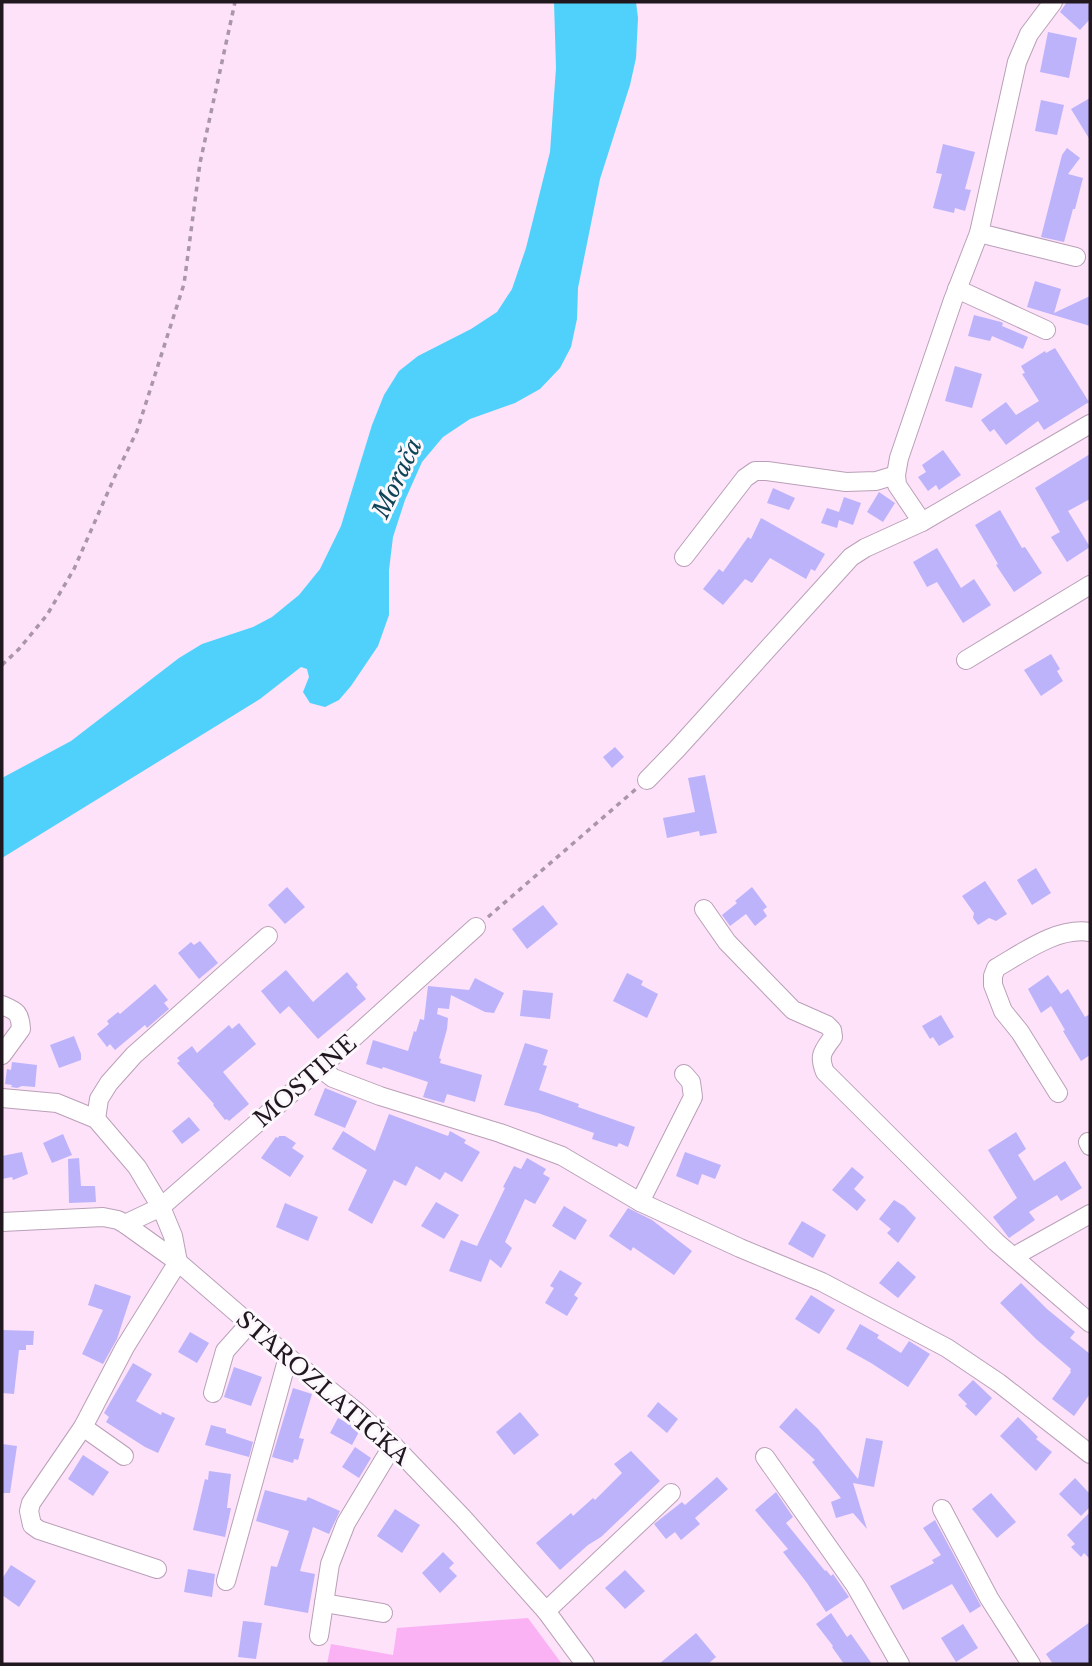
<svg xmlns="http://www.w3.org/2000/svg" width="1092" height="1666" font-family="'Libre Baskerville',serif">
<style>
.green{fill:#fbb2f5}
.water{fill:#4fd1fc}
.building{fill:#bcb3fb}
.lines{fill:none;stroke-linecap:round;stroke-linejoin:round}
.minor-casing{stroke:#baa0b7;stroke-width:20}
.path{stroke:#aa96a8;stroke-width:3.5;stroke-dasharray:5 5;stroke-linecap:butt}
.minor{stroke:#fff;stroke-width:18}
.labels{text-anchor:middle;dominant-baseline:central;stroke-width:6;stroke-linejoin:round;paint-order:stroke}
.street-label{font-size:23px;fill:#20171f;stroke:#fcf7fc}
.water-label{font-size:24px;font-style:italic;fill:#0d4557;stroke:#fcf7fc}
</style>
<rect width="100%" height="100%" fill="#fde2fa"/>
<polygon class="green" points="528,1618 562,1664 327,1664 331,1644 393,1655 397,1628"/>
<polygon class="water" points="554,2 636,2 638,18 636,58 630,85 600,179 578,288 577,319 571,347 560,368 540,389 515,403 470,419 443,437 422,462 405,500 393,537 389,570 389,615 378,646 351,686 339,700 325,707 310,703 303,692 309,677 307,669 301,667 260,699 2,858 2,778 71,741 179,658 202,644 253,627 272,617 299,595 320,569 341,526 372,425 384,395 399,371 418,356 471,329 497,312 512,289 526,248 550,152 556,68"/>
<g class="building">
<polygon points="1067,2 1086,2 1090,6 1090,19 1080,30 1060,12"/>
<polygon points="1048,32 1077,38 1069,78 1040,72"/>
<polygon points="1090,98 1090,140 1071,109"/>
<polygon points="1041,100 1064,105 1057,135 1035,131"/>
<polygon points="943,144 975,152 965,189 971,190 965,211 955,208 954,213 933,208 942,174 936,173"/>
<polygon points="1067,148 1080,158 1068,174 1083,178 1075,209 1073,209 1064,242 1041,237 1062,155"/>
<polygon points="1035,281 1061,289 1054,313 1090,296 1090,326 1027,307"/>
<polygon points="974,315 1001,322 1003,323 1002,326 1028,337 1023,349 992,336 990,341 968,336"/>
<polygon points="1055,348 1089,402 1044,430 1038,421 1006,445 994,429 990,432 981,420 1006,402 1016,415 1039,401 1022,374 1025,373 1021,366 1045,351 1046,353"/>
<polygon points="955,366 982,374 972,408 945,401"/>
<polygon points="943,450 961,475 939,490 936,485 928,491 918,477 926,472 922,465"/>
<polygon points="1090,454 1090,499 1068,511 1090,547 1067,562 1051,537 1060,532 1035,488"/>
<polygon points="773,488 795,498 789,510 767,503"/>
<polygon points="879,492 895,503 883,522 867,512"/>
<polygon points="844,497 861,503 853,525 839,520 837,528 821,523 827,508 839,512"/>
<polygon points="1000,510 1022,548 1025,547 1042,573 1014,592 996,565 998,564 975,525"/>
<polygon points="761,518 825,554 815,571 811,569 806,579 770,558 752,583 745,579 723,605 703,589 719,569 723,572 748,537 751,539"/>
<polygon points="937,548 961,588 974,579 991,605 963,623 937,582 927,587 913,562"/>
<polygon points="1051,654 1060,669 1057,671 1063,681 1041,696 1024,670"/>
<polygon points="615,747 624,757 612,768 603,757"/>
<polygon points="705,775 717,833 700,836 699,831 667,838 663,818 695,812 688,778"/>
<polygon points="1036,868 1051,893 1032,905 1017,880"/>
<polygon points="985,881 1007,914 996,921 989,918 978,925 973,918 974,913 962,896"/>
<polygon points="287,887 305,907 285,924 268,905"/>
<polygon points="752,887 767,907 763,910 767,916 755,926 746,914 730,926 722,915 737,903 735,901"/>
<polygon points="543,905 558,924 527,949 512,929"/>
<polygon points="200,941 218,963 199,979 178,953 191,942 194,945"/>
<polygon points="286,970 313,1002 347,972 358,985 356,987 366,999 318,1039 289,1006 280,1014 261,991"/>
<polygon points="627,973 643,981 641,985 658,994 647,1018 613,1001"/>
<polygon points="1048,975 1061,994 1068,989 1085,1017 1090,1014 1090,1055 1081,1061 1063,1031 1065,1030 1051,1006 1041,1013 1028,989"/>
<polygon points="475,978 504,993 494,1013 485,1012 451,995 449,1009 438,1008 437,1014 448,1018 447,1029 439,1058 441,1059 440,1063 482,1075 475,1102 447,1094 444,1103 423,1097 428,1082 383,1067 382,1069 366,1064 373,1040 408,1051 414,1031 416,1032 420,1019 424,1020 428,986 469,990"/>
<polygon points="155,984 168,1000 164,1003 169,1009 147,1028 145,1025 115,1050 110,1044 107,1047 97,1034 109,1024 107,1021 118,1012 120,1014"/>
<polygon points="523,990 553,993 550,1019 520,1016"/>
<polygon points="941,1015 954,1037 939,1046 933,1037 930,1039 922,1026"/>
<polygon points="239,1023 256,1044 223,1072 249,1104 229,1121 227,1119 225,1120 213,1105 214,1104 177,1063 180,1061 177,1058 192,1046 197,1053 229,1025 232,1029"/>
<polygon points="74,1036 81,1054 81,1060 59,1068 50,1045"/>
<polygon points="525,1043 548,1050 543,1065 547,1066 539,1090 579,1104 578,1107 635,1127 628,1147 619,1143 617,1147 592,1139 594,1133 538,1113 504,1105"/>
<polygon points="12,1062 37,1065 35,1087 22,1086 17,1088 11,1087 12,1085 5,1084 7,1069 11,1070"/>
<polygon points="325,1088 357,1101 345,1128 314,1115"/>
<polygon points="389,1114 448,1136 450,1131 466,1140 464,1143 480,1152 462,1182 445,1172 440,1180 416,1166 406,1186 394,1180 372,1224 348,1210 367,1170 332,1149 343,1131 375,1151"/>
<polygon points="189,1117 200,1130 182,1144 172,1131"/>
<polygon points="1016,1132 1026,1149 1018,1155 1034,1181 1065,1161 1082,1188 1061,1201 1057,1195 1029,1212 1035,1220 1009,1238 993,1217 1017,1198 988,1150"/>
<polygon points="63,1134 72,1155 52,1163 43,1143"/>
<polygon points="279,1136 285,1136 296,1143 292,1148 304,1156 290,1177 261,1158 276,1137 278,1138"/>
<polygon points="22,1152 28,1174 13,1180 12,1177 2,1179 2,1156"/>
<polygon points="685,1152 721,1165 715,1179 702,1174 698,1185 676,1176"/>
<polygon points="79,1158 81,1186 95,1186 96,1202 69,1203 68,1159"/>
<polygon points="527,1158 546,1169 543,1174 550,1178 535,1204 525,1199 505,1242 512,1248 501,1268 490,1259 481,1282 449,1271 461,1240 477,1246 505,1188 503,1187 514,1166 521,1169"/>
<polygon points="852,1167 864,1177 854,1189 866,1200 857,1211 832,1190"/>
<polygon points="894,1200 904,1206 916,1218 898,1243 887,1233 891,1229 879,1219"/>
<polygon points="436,1202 459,1215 444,1239 421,1226"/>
<polygon points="285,1203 318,1217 308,1241 276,1227"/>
<polygon points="564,1206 587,1220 575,1240 552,1226"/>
<polygon points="628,1208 652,1220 692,1251 674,1275 633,1247 631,1251 609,1236"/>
<polygon points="802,1221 826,1235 813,1258 788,1244"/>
<polygon points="898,1261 916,1277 898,1298 879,1283"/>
<polygon points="560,1270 582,1283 574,1295 578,1298 567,1316 545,1303 554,1288 550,1286"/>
<polygon points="1021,1283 1047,1309 1075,1332 1070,1338 1090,1354 1090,1394 1074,1416 1052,1399 1071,1372 1070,1371 1071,1369 1036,1339 1000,1303"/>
<polygon points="95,1284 131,1296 117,1339 103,1364 82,1354 103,1310 88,1305"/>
<polygon points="811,1295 835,1310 819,1334 795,1319"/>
<polygon points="860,1324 879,1335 877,1338 901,1353 909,1341 930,1354 908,1387 871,1363 846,1349"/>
<polygon points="2,1330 34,1331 33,1345 26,1345 26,1350 19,1350 14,1394 2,1393"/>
<polygon points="190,1332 209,1343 197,1363 178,1352"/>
<polygon points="133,1363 152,1374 136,1401 161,1415 162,1412 175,1418 158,1453 145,1447 106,1422 109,1417 104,1413"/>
<polygon points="234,1367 262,1377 251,1406 224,1397"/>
<polygon points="973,1380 992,1398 976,1416 965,1406 967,1404 958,1395"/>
<polygon points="293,1388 312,1394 299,1438 304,1439 298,1460 294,1459 293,1463 272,1457"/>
<polygon points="658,1402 678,1419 667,1433 647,1416"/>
<polygon points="796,1408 818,1429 858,1479 866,1438 883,1441 874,1487 853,1483 867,1529 853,1513 836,1518 831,1502 841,1498 812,1462 815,1460 779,1427"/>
<polygon points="520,1412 539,1435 514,1455 496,1432"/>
<polygon points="1018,1417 1038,1437 1036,1439 1052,1452 1036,1471 1000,1436"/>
<polygon points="338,1418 360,1430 352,1445 330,1433"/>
<polygon points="211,1425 226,1429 226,1433 253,1442 249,1457 205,1445"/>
<polygon points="2,1444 17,1446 10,1493 2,1493"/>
<polygon points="355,1447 371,1458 359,1478 342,1467"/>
<polygon points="631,1451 660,1481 601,1537 588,1545 560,1570 536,1543 571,1513 573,1516 593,1498 595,1500 622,1473 614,1464"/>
<polygon points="83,1455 109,1472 93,1496 68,1479"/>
<polygon points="209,1471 231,1474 227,1508 231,1508 225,1537 193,1530 205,1479 208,1480"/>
<polygon points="717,1477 728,1489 695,1518 700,1524 681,1540 675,1532 666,1539 654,1524 682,1502 685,1505"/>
<polygon points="1075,1478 1090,1494 1090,1507 1081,1516 1059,1494"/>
<polygon points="265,1490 306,1501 308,1497 340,1511 329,1534 313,1527 300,1571 315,1574 308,1613 264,1605 271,1566 277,1567 289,1531 256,1521"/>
<polygon points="776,1492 793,1517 786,1523 825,1571 826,1570 831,1576 833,1574 849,1597 826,1612 807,1583 783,1552 788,1549 755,1510"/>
<polygon points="991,1493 1016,1522 997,1538 972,1509"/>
<polygon points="395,1509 420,1525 402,1553 377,1536"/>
<polygon points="1090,1512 1090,1559 1084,1553 1081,1557 1071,1547 1075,1544 1067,1535"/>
<polygon points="935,1520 981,1606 970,1613 952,1584 903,1610 890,1586 934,1563 932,1560 941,1555 923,1528"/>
<polygon points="443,1552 454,1563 449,1568 457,1576 440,1593 422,1573"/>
<polygon points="11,1565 36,1581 19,1607 2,1595 2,1579"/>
<polygon points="188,1569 215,1574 212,1597 184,1592"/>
<polygon points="625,1570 645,1591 625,1609 605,1588"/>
<polygon points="831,1613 847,1637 851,1634 872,1664 844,1664 832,1647 833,1646 816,1624"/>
<polygon points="243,1621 262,1623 256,1659 238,1657"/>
<polygon points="1090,1622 1090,1664 1053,1664 1046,1654"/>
<polygon points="963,1624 978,1648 956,1662 941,1638"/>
<polygon points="696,1633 716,1657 708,1664 659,1664"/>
</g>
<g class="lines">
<defs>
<g id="minor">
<polyline points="1053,2 1029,34 1017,62 979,233 953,300 899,458 896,475 897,485 922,522 1090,424"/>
<polyline points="979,233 1076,257"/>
<polyline points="957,289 1046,330"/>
<polyline points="684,557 745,478 755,471 767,471 846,482 876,481 896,475"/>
<polyline points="966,660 1090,585"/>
<polyline points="647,780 677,749 851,557 865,548 922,522"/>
<path d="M704 909 727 942 793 1010 827 1025 832 1030 833 1037C823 1051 818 1055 825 1072L996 1242 1090 1323"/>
<path d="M2 1005C16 1011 20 1012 21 1029L2 1055"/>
<polyline points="320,1068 333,1078 380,1096 500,1133 562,1156 640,1202 740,1248 822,1282 947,1348 999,1383 1090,1454"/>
<path d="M1058 1093 1020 1032 1003 1011 993 985V976L996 968C1024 952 1057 927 1090 932"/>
<polyline points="2,1098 57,1103 96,1119 137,1167 161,1207 173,1236 178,1262 125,1347 83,1427 31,1503 29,1511 32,1525 39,1530 157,1569"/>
<polyline points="96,1119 99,1099 109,1083 134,1055 268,936"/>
<polyline points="1088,1142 1090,1146"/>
<polyline points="640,1202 693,1097 691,1082 684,1074"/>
<polyline points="2,1222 103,1217 118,1220 125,1224 178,1262 288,1357 357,1412 393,1445 463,1518 546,1611 585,1664"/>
<polyline points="125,1224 161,1207 320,1068 476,927"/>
<polyline points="1015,1258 1020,1253 1090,1214"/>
<polyline points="213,1393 225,1351 250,1323"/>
<polyline points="83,1427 124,1456"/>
<polyline points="765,1457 855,1585 900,1664"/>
<polyline points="942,1509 989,1598 1031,1664"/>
<polyline points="226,1581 288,1357"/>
<polyline points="324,1603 383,1613"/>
<polyline points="546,1611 671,1493"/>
<polyline points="319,1636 330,1564 346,1523 393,1445"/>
</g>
</defs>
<use href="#minor" class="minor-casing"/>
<g class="path">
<polyline points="2,665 19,649 47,615 74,569 115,476 137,431 184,284 200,163 235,2"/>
<polyline points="488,917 636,789"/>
</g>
<use href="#minor" class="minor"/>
</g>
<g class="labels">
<g class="street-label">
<text transform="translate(305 1081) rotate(-41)">MOSTINE</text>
<text transform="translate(323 1388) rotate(41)">STAROZLATIČKA</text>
</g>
<g class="water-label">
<text transform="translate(397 478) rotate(-65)">Morača</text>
</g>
</g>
<rect width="1092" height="1666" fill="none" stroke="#20171f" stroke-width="7"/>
</svg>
